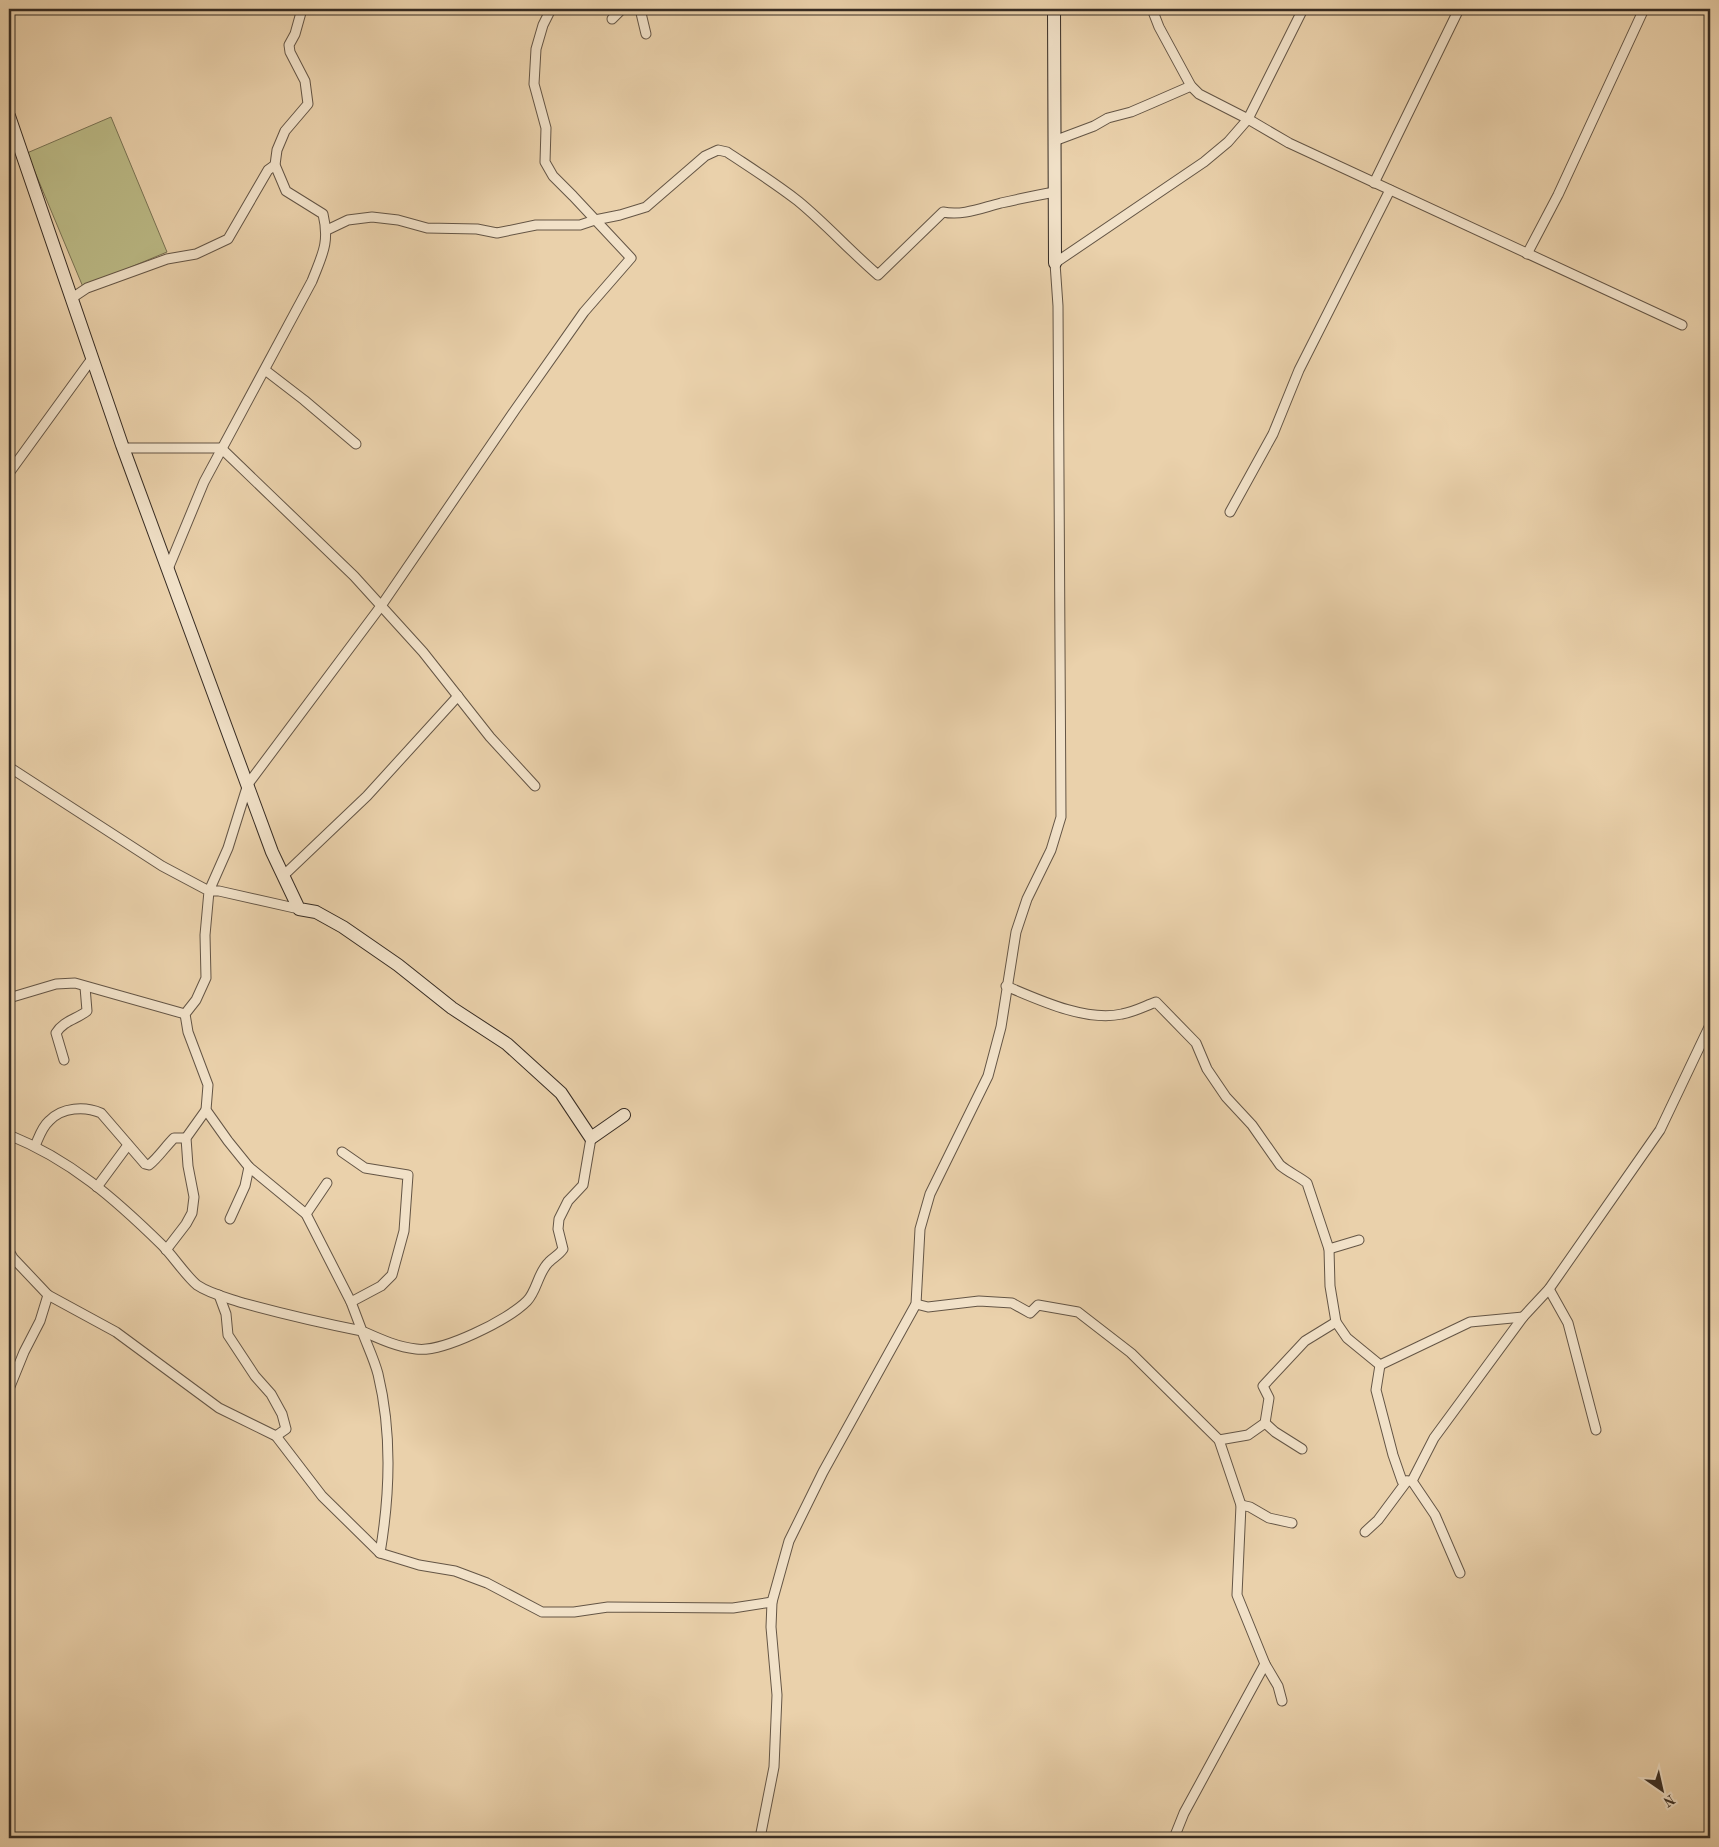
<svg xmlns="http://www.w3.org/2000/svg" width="1719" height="1847" font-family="'Old Standard TT',serif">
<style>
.green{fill:#bbba86;stroke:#797354}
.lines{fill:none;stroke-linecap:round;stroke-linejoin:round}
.street-casing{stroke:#645545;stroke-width:11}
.secondary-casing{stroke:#372c23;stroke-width:14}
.street{stroke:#f1e1c8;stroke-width:9}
.secondary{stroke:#f1e1c8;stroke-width:12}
</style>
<rect width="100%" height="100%" fill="#ead1ab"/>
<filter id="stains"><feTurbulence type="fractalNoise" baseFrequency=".004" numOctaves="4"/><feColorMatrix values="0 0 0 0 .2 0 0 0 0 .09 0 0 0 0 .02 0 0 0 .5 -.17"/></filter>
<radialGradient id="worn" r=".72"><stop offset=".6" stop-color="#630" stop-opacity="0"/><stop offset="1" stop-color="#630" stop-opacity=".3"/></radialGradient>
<polygon class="green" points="111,117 167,252 83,287 27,153"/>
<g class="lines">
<defs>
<g id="street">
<polyline points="640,9 646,34"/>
<polyline points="1152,9 1159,27 1191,86 1199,94 1248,119 1289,143 1682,325"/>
<polyline points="612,19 622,9"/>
<polyline points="1054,141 1094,126 1108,118 1131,112 1152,103 1191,86"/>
<polyline points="1374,183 1459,9"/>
<path d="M327 230 348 220 372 217 398 220 427 228 477 229 497 233 536 225H580L595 220 620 215 646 207 705 156 718 150 727 152C751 168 775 183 798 201 826 224 850 251 878 275L943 212C963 216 981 208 1001 203 1019 199 1037 195 1055 192"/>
<polyline points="1527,254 1558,195 1644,9"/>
<polyline points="72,298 87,288 167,259 196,254 228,239 268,170 275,165"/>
<polyline points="265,370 304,400 356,444"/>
<polyline points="123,448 221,448 354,576 423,652 490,737 535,786"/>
<polyline points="9,473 91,360"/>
<polyline points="1230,512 1273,434 1299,370 1390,190"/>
<path d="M168 569 204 482 312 281C322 255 330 243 323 214L286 191 275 165 277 150 285 131 308 104 305 81 290 52 289 45 295 34 302 9"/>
<path d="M9 767 162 866 209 891 205 935 206 978 196 1000 185 1014 188 1032 208 1085 206 1110 228 1141 249 1167 306 1214 351 1302 362 1331C380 1339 397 1347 416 1349 442 1353 508 1320 527 1301 537 1291 538 1272 549 1262 554 1257 559 1255 563 1249L558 1229 559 1219 568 1201 583 1185 591 1138"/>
<polyline points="283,876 367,796 458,696"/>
<polyline points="299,909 219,891 209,891 228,848 248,784 381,606 515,410 584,312 631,258 573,196 553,176 545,162 546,128 534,84 536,49 543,25 551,9"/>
<path d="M1006 986C1039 1000 1086 1022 1122 1014 1134 1012 1145 1006 1156 1002L1196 1043 1207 1069 1226 1097 1252 1125 1280 1165C1288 1172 1298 1176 1307 1183L1329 1249 1330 1286 1336 1322"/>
<polyline points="9,998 56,984 75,983 185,1014"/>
<path d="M64 1060 56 1033C63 1021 77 1019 87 1011L85 987"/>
<path d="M9 1135C71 1160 115 1199 162 1245 173 1256 186 1276 197 1285 210 1294 228 1298 243 1303 283 1314 322 1323 362 1331 367 1345 374 1359 378 1374 392 1432 390 1494 380 1553L419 1565 455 1571 487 1583 542 1612H574L608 1607 733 1608 772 1602"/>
<path d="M35 1146C39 1137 42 1127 49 1121 62 1107 85 1106 101 1113L145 1164 149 1165C158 1158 165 1147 174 1138H186"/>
<polyline points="342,1152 365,1168 408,1175 404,1231 392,1275 381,1286 351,1302"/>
<polyline points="97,1187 128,1145"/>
<polyline points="306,1214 327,1183"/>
<polyline points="230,1219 245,1186 249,1167"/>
<polyline points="1329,1249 1359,1240"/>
<polyline points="166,1250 186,1224 192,1213 194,1197 188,1166 186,1138 206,1110"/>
<polyline points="9,1251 13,1258 48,1295 116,1332 219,1408 276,1436 322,1496 380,1553"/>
<polyline points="1549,1289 1568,1323 1596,1430"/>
<polyline points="219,1295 226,1314 228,1335 255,1376 271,1394 282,1414 286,1429 276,1436"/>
<polyline points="916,1304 928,1307 979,1301 1012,1303 1030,1313 1038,1305 1078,1312 1131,1353 1219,1440 1241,1505 1237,1595 1265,1664 1278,1686 1282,1701"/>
<polyline points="1380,1365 1376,1390 1393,1455 1402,1481 1412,1481"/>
<polyline points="9,1389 24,1352 40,1321 48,1295"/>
<polyline points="1265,1423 1275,1432 1302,1449"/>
<polyline points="1219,1440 1248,1435 1265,1423 1269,1398 1263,1386 1305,1341 1336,1322 1347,1338 1380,1365 1470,1322 1523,1317"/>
<polyline points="1241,1505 1250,1507 1269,1518 1292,1523"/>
<polyline points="1365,1532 1378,1520 1407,1481"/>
<polyline points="1460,1573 1435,1515 1412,1481 1434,1438 1523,1317 1549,1289 1660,1130 1710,1025"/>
<polyline points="760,1838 774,1767 777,1695 771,1627 772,1602 789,1541 823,1472 916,1304 920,1229 930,1194 988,1076 1001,1027 1016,932 1027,899 1051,850 1061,817 1058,306 1055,263 1204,162 1228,142 1248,119 1303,9"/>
<polyline points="1174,1838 1184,1813 1265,1664"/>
</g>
<g id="secondary">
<polyline points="1054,9 1055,263"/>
<polyline points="9,116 122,445 272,852 299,909 316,912 343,927 398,965 452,1008 507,1044 561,1093 591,1138 624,1115"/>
</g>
</defs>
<use href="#street" class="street-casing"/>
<use href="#secondary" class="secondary-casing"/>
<use href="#street" class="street"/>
<use href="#secondary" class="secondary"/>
</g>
<rect width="1719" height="1847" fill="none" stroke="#ead1ab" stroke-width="30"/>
<rect x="10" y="10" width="1699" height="1827" fill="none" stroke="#372c23" stroke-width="2.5"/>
<rect x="15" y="15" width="1689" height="1817" fill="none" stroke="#372c23"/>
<g transform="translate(1662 1790) rotate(146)" stroke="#f1e1c8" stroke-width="4" paint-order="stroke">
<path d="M0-4L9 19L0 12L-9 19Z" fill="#372c23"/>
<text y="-8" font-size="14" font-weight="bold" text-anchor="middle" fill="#372c23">N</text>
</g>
<rect width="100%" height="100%" filter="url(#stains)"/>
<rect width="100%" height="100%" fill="url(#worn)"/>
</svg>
